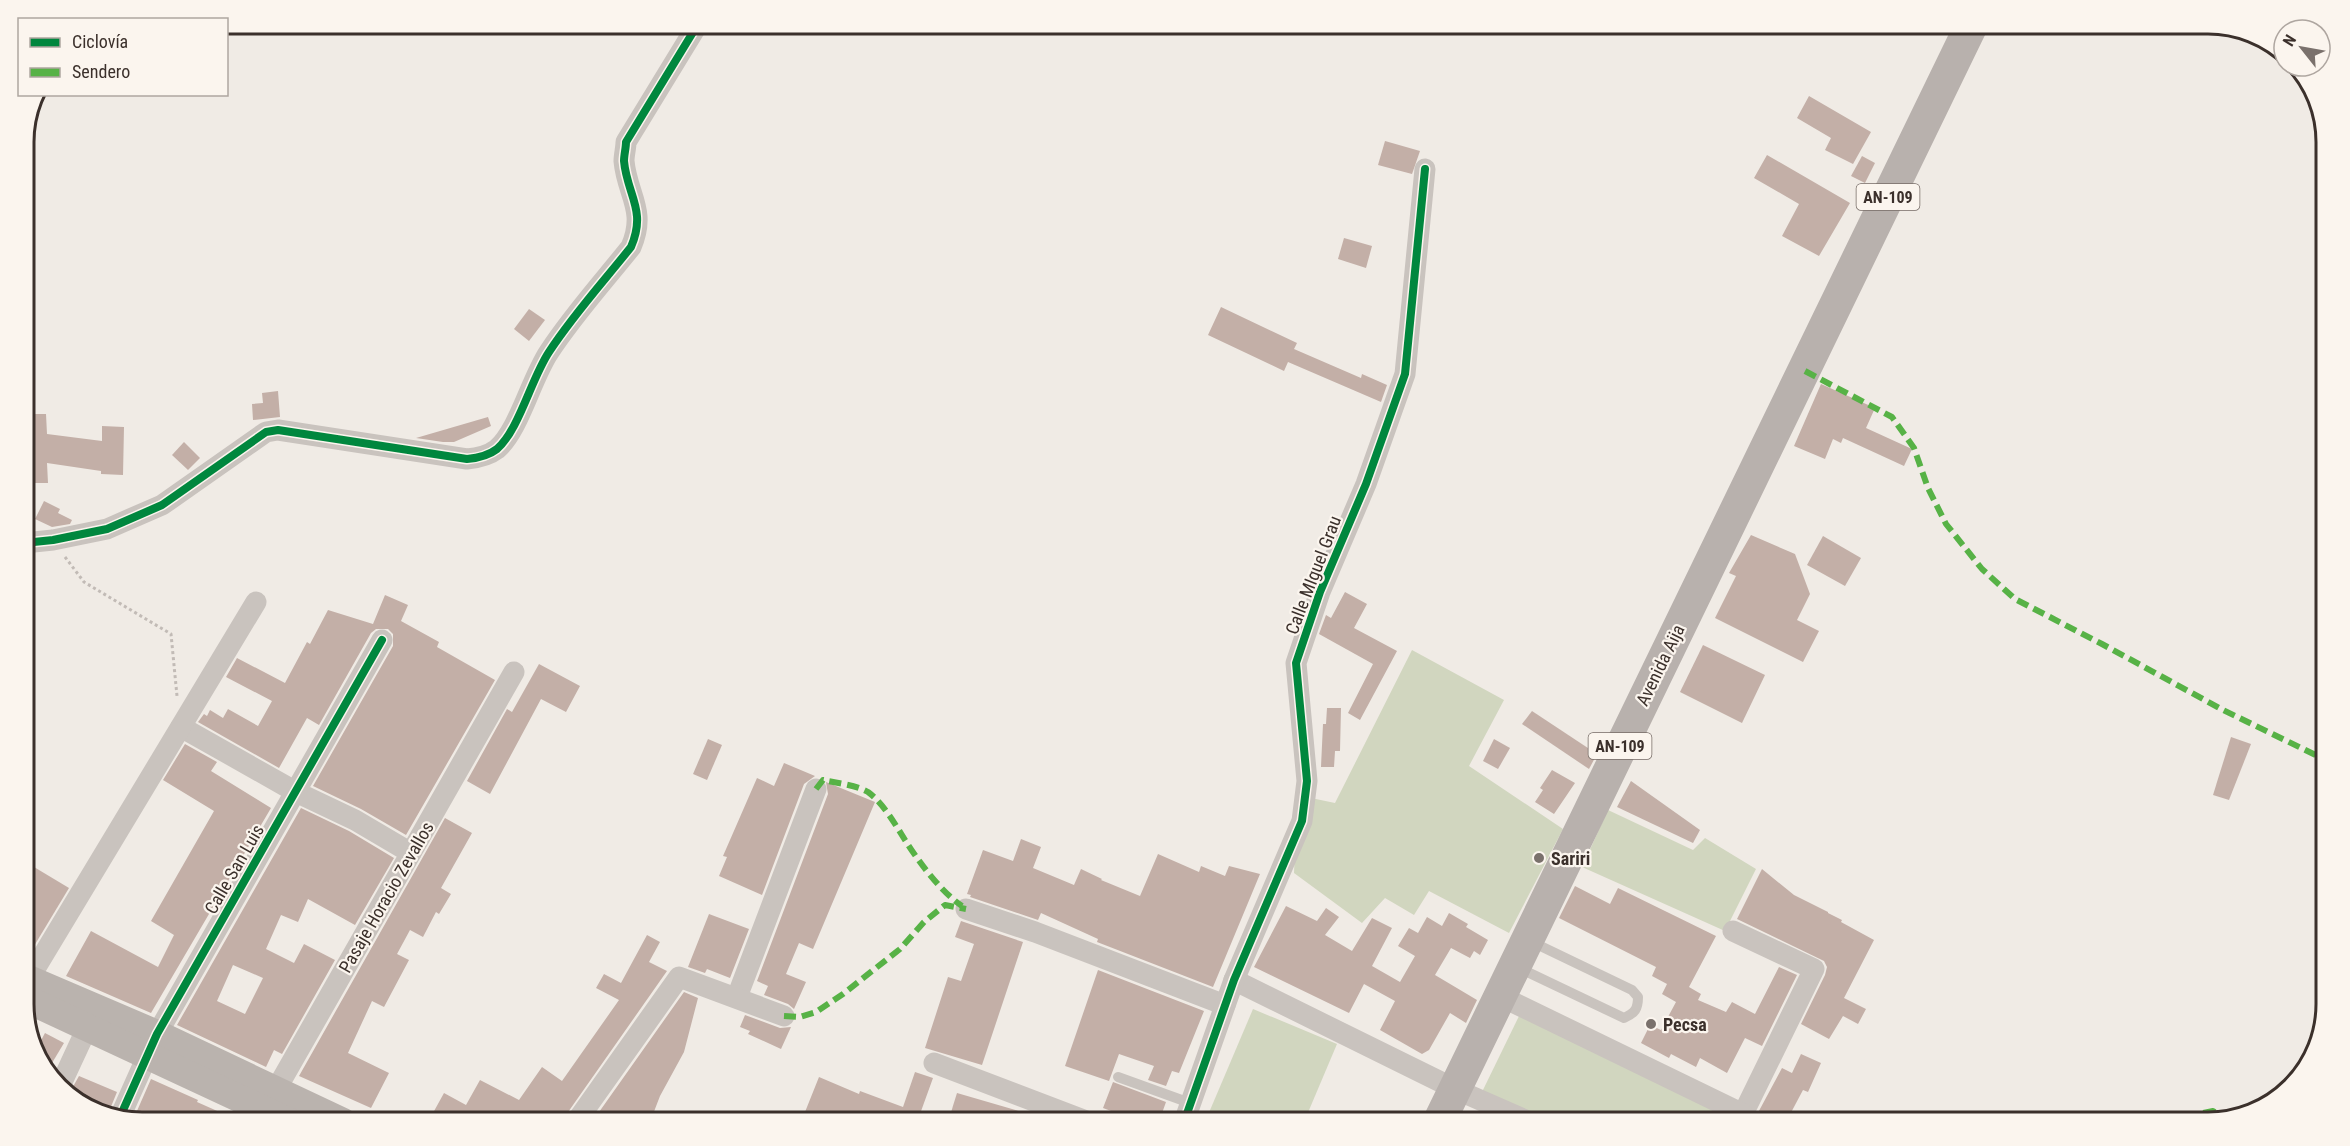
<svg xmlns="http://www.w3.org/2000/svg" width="2350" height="1146" font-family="'Roboto Condensed',sans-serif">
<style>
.green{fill:#d1d6bf}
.building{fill:#c3afa7;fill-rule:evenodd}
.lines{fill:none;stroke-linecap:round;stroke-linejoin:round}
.path{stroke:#c2bbb6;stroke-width:3;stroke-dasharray:3 3;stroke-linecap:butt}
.lane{stroke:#c9c3be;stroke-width:10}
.street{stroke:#c9c3be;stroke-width:21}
.secondary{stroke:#bab3ae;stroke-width:28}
.primary{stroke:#b8b1ad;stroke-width:33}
.quiet{stroke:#57b246;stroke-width:6;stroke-dasharray:12 6;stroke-linecap:butt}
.cycleway-casing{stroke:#fbf5ee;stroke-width:11}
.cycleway{stroke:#00873e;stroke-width:8}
.poi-dot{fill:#7a716c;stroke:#fbf5ee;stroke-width:2}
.labels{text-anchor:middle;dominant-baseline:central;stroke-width:4.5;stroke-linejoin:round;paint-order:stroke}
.shield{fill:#fbf5ee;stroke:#756b66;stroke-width:1.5}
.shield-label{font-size:16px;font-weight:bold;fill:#3b302b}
.street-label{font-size:18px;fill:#3b302b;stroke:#fbf5ee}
.poi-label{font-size:18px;font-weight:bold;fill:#3b302b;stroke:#fbf5ee;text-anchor:start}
.rim{fill:none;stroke:#3b302b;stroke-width:3}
</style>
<rect width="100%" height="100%" fill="#f0ebe5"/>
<g class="green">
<polygon points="1412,650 1504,700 1469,766 1563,829 1509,933 1429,891 1414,915 1385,898 1362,923 1294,873 1295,849 1311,798 1335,803"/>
<polygon points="1608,810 1693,850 1705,838 1756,869 1725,931 1582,867"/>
<polygon points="1253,1009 1337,1044 1304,1122 1205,1122"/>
<polygon points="1520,1014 1730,1117 1728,1122 1551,1122 1482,1092"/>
</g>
<g class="building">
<polygon points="1809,96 1871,132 1853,164 1825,150 1831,138 1797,118"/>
<polygon points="1385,141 1420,151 1412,174 1378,165"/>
<polygon points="1767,155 1850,203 1819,256 1782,236 1799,204 1754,178"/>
<polygon points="1862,156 1875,163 1865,183 1851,176"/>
<polygon points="1344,238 1372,246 1366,268 1338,259"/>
<polygon points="1221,307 1297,343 1294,349 1361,378 1362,374 1387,385 1381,402 1288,362 1284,371 1208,335"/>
<polygon points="529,309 545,320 529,341 514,329"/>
<polygon points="1821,384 1875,408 1866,428 1912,449 1904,466 1843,438 1841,443 1833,439 1825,459 1794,446"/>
<polygon points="278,391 280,417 253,420 252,404 263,403 262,393"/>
<polygon points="31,414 46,414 47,434 102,441 102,426 124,427 123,475 101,474 101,471 47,463 48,483 33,483"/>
<polygon points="488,417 491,426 454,442 443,442 416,438"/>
<polygon points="184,442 200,458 188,470 172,455"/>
<polygon points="44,501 60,509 58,513 72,520 70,524 52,527 35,519"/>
<polygon points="1751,535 1795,554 1810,594 1797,620 1819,631 1803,662 1715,618 1736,576 1729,573"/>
<polygon points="1823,536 1861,558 1845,586 1807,565"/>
<polygon points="1345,592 1367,604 1354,628 1397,651 1360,720 1348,713 1373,664 1319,634 1326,615 1331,618"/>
<polygon points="385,595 408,605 401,621 439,642 437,647 495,680 406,835 361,809 313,786 393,646 393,634 388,629 376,629 371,633 319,725 307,718 279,768 198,722 204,714 207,716 210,710 223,718 228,709 258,726 272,701 226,677 237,658 285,683 307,642 310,644 328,610 373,624"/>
<polygon points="1703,645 1765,675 1742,723 1680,692"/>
<polygon points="539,664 580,686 566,712 541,699 490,794 467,781 507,709 512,712"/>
<polygon points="1327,708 1341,708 1340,751 1335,751 1334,767 1321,767 1323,724 1326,724"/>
<polygon points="1532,711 1597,754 1589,769 1522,724"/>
<polygon points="2231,737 2251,744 2229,800 2213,795"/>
<polygon points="708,739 722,745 707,780 693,774"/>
<polygon points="1494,739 1510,748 1498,769 1483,761"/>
<polygon points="185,744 217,762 211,771 271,808 151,1013 66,976 91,931 158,967 174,935 151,921 214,811 163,780"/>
<polygon points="784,763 815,776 804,784 762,895 719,876 727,857 723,856 757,778 774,786"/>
<polygon points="1552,770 1575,783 1554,814 1535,802 1543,790 1540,788"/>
<polygon points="1631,781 1700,830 1693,843 1617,807"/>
<polygon points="826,782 875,802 813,949 799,943 786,974 806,982 794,1009 788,1004 764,995 768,986 757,981 828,794"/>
<path d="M301 808 349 831 394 858 355 925 308 899 298 922 281 915 266 949 294 963 304 944 335 960 282 1054 274 1050 266 1067 177 1025ZM233 965 263 978 245 1014 217 1001Z"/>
<polygon points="445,818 472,833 441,888 451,894 439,914 436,912 423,937 410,930 397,954 409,960 384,1007 372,1001 348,1053 389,1073 371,1108 299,1076"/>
<polygon points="1021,839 1041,847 1033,868 1074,885 1081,869 1102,879 1101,880 1140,896 1158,854 1199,872 1201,866 1225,876 1229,866 1260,874 1213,987 1097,942 1098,939 1041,913 1038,920 970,897 971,895 967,894 983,850 1013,861"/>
<polygon points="24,861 69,888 25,961 24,961"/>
<polygon points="1762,869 1794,895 1828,912 1828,913 1842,920 1841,922 1874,940 1844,998 1866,1009 1858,1024 1843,1016 1829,1039 1801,1024 1825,975 1827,967 1824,961 1737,919"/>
<polygon points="1575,886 1610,904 1618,888 1716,936 1689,987 1701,994 1698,1000 1726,1012 1732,1002 1755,1014 1779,967 1797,975 1762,1046 1745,1038 1727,1073 1700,1058 1696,1067 1671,1054 1669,1058 1641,1043 1650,1025 1661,1030 1676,1002 1662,994 1667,984 1652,976 1656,967 1559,918"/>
<polygon points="1286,906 1317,921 1326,908 1339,917 1325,935 1352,951 1372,918 1392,928 1372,966 1400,982 1415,956 1398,946 1409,928 1418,933 1427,917 1442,926 1449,913 1468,924 1466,927 1488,940 1480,955 1474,951 1470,958 1451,948 1435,975 1477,1000 1466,1023 1450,1013 1429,1050 1422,1054 1380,1030 1395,1001 1364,984 1349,1013 1254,967"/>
<polygon points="709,914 749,929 730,978 707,969 705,973 688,967"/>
<polygon points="961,921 1023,942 982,1065 925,1048 948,977 961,981 974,944 955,937"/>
<polygon points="647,935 660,942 649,962 667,971 566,1115 563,1122 428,1122 444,1093 466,1105 480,1080 519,1100 542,1067 562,1081 619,1000 596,988 604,974 621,983"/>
<polygon points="1098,970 1204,1011 1179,1073 1172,1071 1166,1086 1148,1080 1154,1066 1119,1054 1109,1081 1065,1066"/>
<polygon points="684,992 698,998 684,1052 660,1096 650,1122 592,1122"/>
<polygon points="745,1015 780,1028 791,1027 781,1049 748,1034 750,1031 740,1027"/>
<polygon points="45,1033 64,1043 52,1063 40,1056 37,1048"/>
<polygon points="1801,1054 1821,1063 1808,1092 1803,1090 1786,1122 1753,1122 1782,1068 1792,1073"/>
<polygon points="915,1072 933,1078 920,1114 938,1122 897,1122 875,1112 871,1122 801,1122 819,1077 859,1094 860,1091 903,1107"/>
<polygon points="79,1076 117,1092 108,1114 90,1110 70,1092"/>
<polygon points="151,1079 198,1100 197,1102 242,1122 142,1122 133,1120"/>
<polygon points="1113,1082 1166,1102 1161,1116 1157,1115 1155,1122 1140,1122 1103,1108"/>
<polygon points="957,1093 1043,1118 1042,1122 948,1122"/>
</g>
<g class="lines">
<polyline class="path" points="65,557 84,582 171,634 177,696"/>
<g class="lane">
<path d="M1517 967 1624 1018C1635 1013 1638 1009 1638 997L1632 990 1530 941"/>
<polyline points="1118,1077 1190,1103"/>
</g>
<g class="street">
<path d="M24 543 53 540 107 529 162 505 266 432 278 430 467 459C478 458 488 456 497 449 519 430 531 379 549 352 573 315 604 281 631 247 647 210 627 195 624 161 624 155 626 148 626 142L698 24"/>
<polyline points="181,727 296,792 355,820 411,853"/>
<polyline points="966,909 1035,932 1225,1005"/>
<polyline points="1733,931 1814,969 1743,1114"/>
<polyline points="1234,980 1455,1089 1530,1122"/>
<polyline points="24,987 256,602"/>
<polyline points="1500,996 1743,1114 1739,1122"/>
<polyline points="737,997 816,789"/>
<polyline points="934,1063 1089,1122"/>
<polyline points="61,1084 87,1028"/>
<polyline points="269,1102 514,672"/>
<polyline points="120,1117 157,1034 382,640"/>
<polyline points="576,1122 679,977 784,1016"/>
<polyline points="1184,1122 1234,980 1302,821 1307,781 1296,663 1320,592 1366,484 1405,374 1425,169"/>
</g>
<g class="secondary">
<polyline points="24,977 157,1034 343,1122"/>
<polyline points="24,998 290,1122"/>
</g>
<polyline class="primary" points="1439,1122 1972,24"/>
<g class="quiet">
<polyline points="1805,371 1892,417 1914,448 1928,488 1946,524 1982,569 2015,599 2102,644 2223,710 2326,760"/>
<path d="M816 789 823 780C836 783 856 785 868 792 883 803 895 824 905 840 919 862 940 891 962 906"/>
<polyline points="784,1016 800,1017 816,1012 843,994 900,949 924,922 945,905 966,909"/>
<polyline points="2170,1122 2171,1119 2213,1111 2223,1117"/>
</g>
<defs>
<g id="cycleway">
<path d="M24 543 53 540 107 529 162 505 266 432 278 430 467 459C478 458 488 456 497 449 519 430 531 379 549 352 573 315 604 281 631 247 647 210 627 195 624 161 624 155 626 148 626 142L698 24"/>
<polyline points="120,1117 157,1034 382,640"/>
<polyline points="1184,1122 1234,980 1302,821 1307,781 1296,663 1320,592 1366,484 1405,374 1425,169"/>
</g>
</defs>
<use href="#cycleway" class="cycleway-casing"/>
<use href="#cycleway" class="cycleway"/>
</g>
<g class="poi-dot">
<circle cx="1539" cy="858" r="6"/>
<circle cx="1651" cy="1024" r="6"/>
</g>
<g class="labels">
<g class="shield">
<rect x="1856.5" y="184" width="63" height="26" rx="4.5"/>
<rect x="1588.5" y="733" width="63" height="26" rx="4.5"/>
</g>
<g class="shield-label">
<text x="1888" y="197">AN-109</text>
<text x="1620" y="746">AN-109</text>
</g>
<g class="street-label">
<text transform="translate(1313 575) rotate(-69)">Calle MIguel Grau</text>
<text transform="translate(1660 665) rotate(-64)">Avenida Aija</text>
<text transform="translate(234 869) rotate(-60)">Calle San Luis</text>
<text transform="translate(386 897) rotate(-60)">Pasaje Horacio Zevallos</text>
</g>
<g class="poi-label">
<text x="1551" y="858">Sariri</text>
<text x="1663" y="1024">Pecsa</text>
</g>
</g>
<path d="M0 0H2350V1146H0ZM142 34H2208A108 108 0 0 1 2316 142V1004A108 108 0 0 1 2208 1112H142A108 108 0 0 1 34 1004V142A108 108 0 0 1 142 34Z" fill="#fbf5ee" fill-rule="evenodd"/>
<path class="rim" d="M142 34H2208A108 108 0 0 1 2316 142V1004A108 108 0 0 1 2208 1112H142A108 108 0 0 1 34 1004V142A108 108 0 0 1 142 34Z"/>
<rect x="18" y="18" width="210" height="78" fill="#fbf5ee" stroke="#aea6a0" stroke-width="1.5"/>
<rect x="30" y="38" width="30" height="9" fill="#00873e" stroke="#aea6a0" stroke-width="1.5"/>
<text x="72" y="48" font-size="18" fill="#3b302b">Ciclovía</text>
<rect x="30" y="68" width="30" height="9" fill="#57b246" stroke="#aea6a0" stroke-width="1.5"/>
<text x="72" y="78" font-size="18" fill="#3b302b">Sendero</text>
<g transform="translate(2302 48) rotate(301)"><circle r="28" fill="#fbf5ee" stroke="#aea6a0" stroke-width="1.5"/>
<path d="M0-4.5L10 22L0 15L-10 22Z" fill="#7a716c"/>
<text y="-9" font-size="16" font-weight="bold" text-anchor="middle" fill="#3b302b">N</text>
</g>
</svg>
